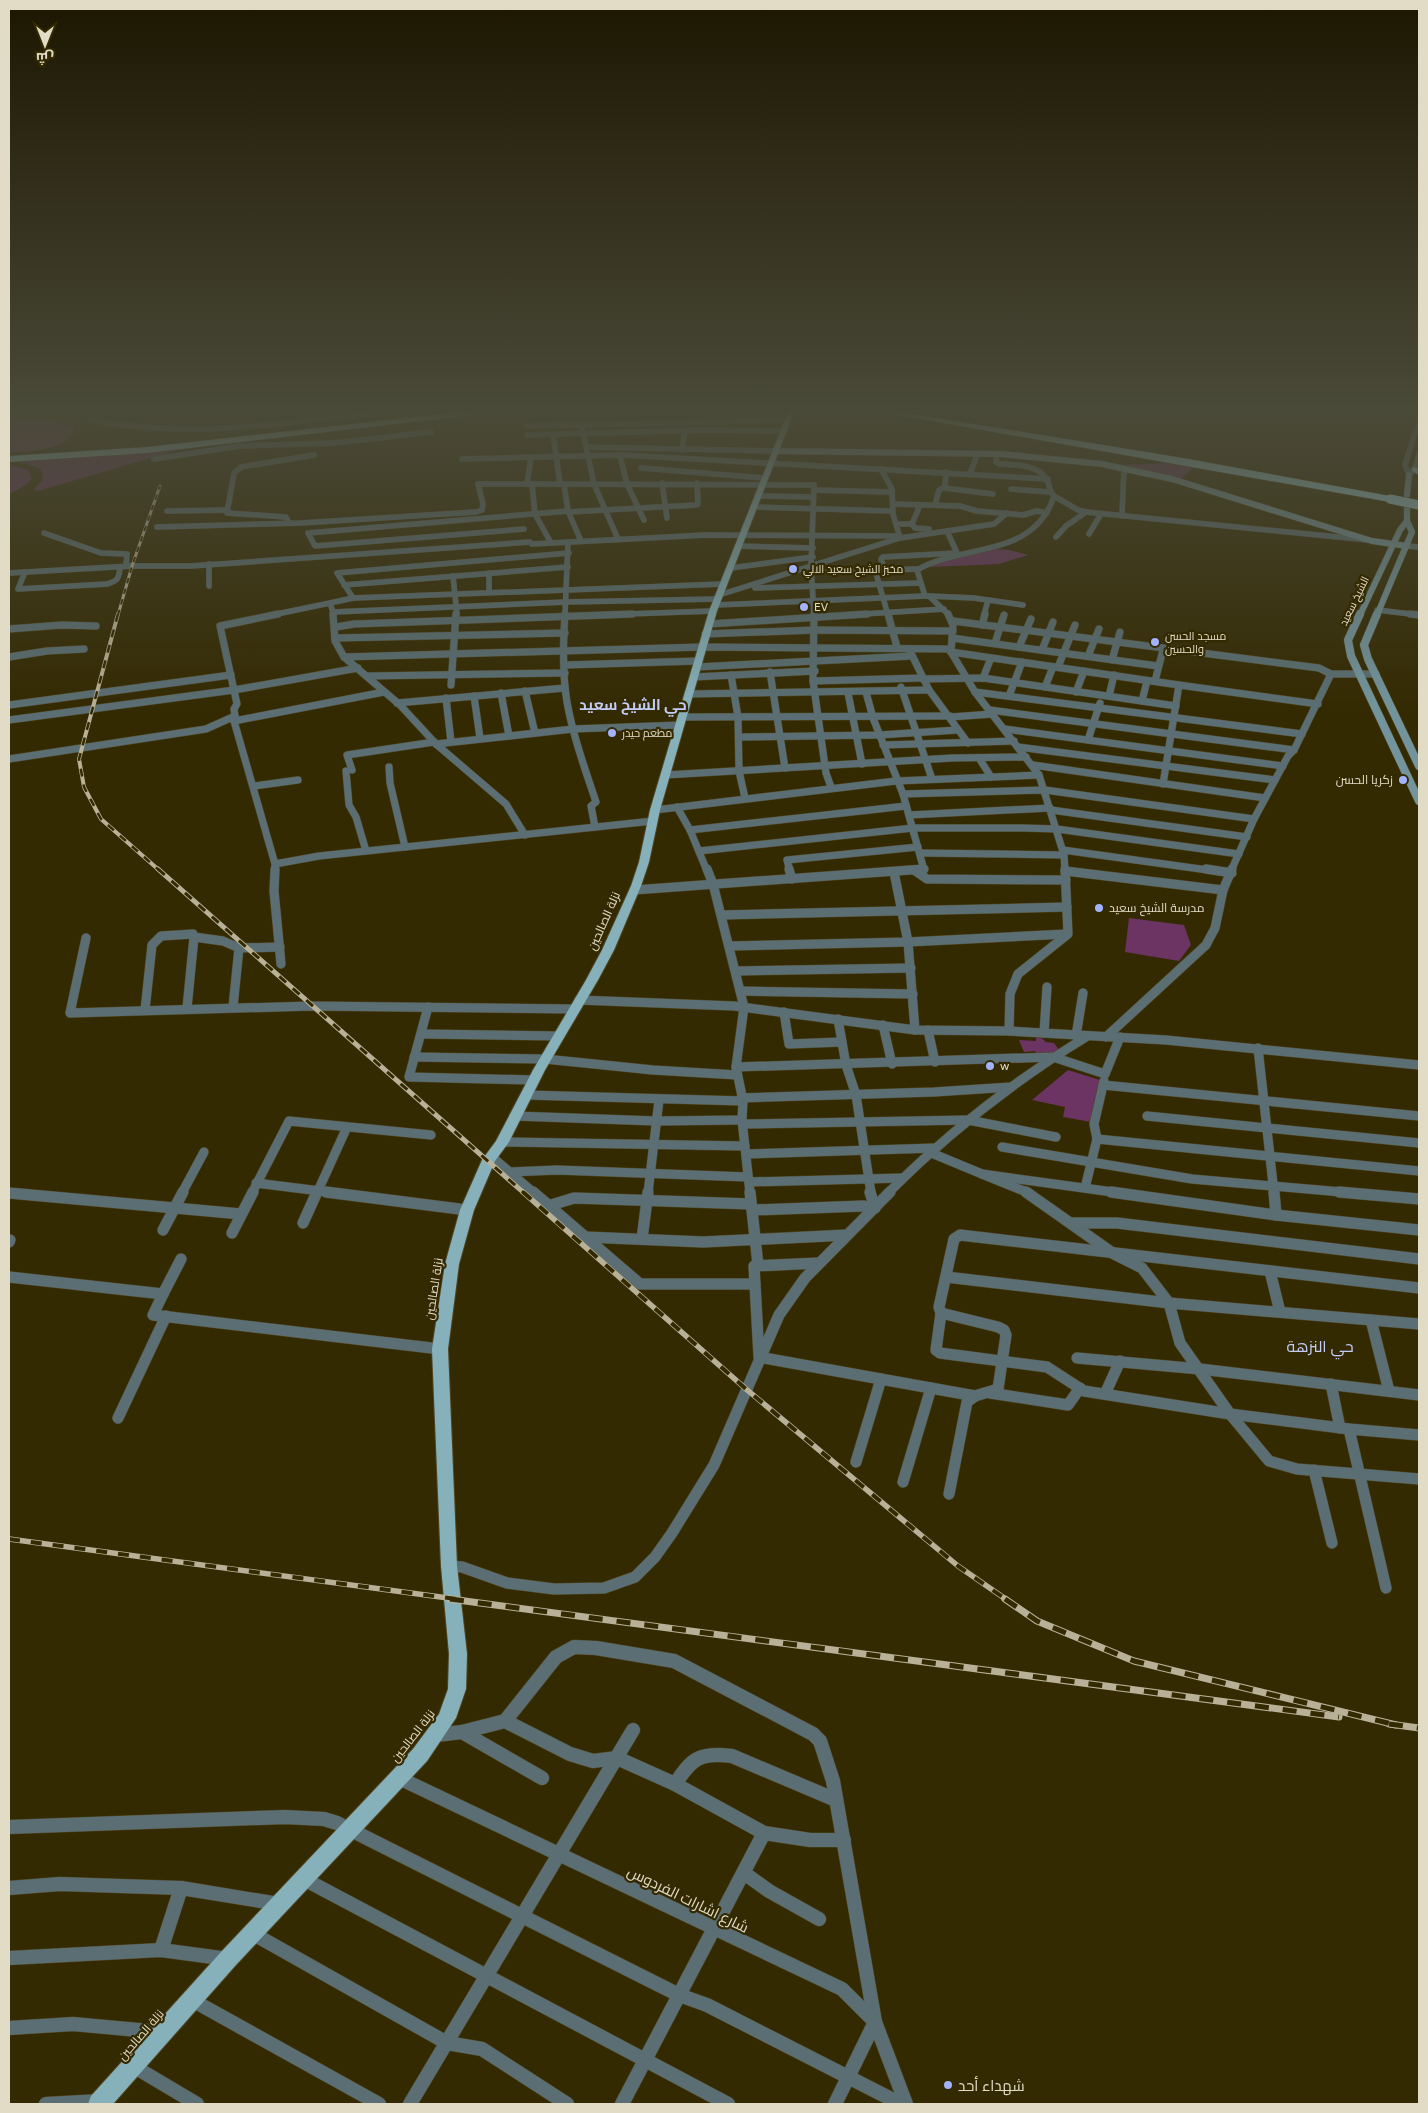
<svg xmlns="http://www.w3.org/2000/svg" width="1428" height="2113" font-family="'Public Sans',Cairo,sans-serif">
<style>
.green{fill:#6b3462}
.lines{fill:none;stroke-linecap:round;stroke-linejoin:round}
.street-far4-casing{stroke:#504622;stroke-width:6}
.street-far3-casing{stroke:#504622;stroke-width:8}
.street-far2-casing{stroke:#504622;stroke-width:10}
.street-far1-casing{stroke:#504622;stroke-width:12}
.street-casing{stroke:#504622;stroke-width:15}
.secondary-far1-casing{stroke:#504622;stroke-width:7}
.secondary-casing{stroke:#504622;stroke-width:9}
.primary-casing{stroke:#504622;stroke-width:2}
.highway-casing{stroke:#504622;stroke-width:1}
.street-far4{stroke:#5a6e73;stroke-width:5.5}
.street-far3{stroke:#5a6e73;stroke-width:7}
.street-far2{stroke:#5a6e73;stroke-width:9}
.street-far1{stroke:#5a6e73;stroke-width:11}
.street{stroke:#5a6e73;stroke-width:14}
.secondary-far1{stroke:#73949c;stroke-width:6}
.secondary{stroke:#73949c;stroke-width:8}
.primary{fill:#86b1bb;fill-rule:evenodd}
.highway{fill:#97cbd8;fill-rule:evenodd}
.rail-far4-casing{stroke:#b8b197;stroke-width:3}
.rail-far3-casing{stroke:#b8b197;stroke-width:4}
.rail-far2-casing{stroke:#b8b197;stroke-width:5}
.rail-far1-casing{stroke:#b8b197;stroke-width:5.5}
.rail-casing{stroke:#b8b197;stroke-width:7}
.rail-far4{stroke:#342a02;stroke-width:2;stroke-dasharray:5.5;stroke-linecap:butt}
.rail-far3{stroke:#342a02;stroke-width:2.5;stroke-dasharray:8;stroke-linecap:butt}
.rail-far2{stroke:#342a02;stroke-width:3;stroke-dasharray:9;stroke-linecap:butt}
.rail-far1{stroke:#342a02;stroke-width:4;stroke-dasharray:11;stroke-linecap:butt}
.rail{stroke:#342a02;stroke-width:5;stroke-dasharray:14;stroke-linecap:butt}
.highway-bridge-casing{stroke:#504622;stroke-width:10;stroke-linecap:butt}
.highway-bridge{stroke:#97cbd8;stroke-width:9}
.poi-dot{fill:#a2b2fd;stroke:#342a02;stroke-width:2}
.labels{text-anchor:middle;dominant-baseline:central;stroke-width:4.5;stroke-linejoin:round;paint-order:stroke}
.far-poi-label{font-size:11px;fill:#e2dcc7;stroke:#342a02;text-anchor:start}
.far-street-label{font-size:11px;fill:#e2dcc7;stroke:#342a02}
.poi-label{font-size:12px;fill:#e2dcc7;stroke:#342a02;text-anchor:start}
.street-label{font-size:12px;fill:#e2dcc7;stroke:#342a02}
.far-district-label{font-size:15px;font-weight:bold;fill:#c2ccf6;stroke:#342a02}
.near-street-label{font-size:15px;fill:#e2dcc7;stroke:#342a02}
.near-poi-label{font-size:15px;fill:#e2dcc7;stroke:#342a02;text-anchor:start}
.near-neighbourhood-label{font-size:16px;fill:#c2ccf6;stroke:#342a02}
</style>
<rect width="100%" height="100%" fill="#342a02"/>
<g class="green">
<path d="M35 418C49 419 61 420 73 427L74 433C59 451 30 451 9 453V421Z"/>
<polygon points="185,448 38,491 34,489 42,481 43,473 39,468 19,462"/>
<polygon points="1169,463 1194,467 1180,480 1119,465"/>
<polygon points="9,465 28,470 32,479 26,485 9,494"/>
<polygon points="995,549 1009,550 1028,555 999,564 929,567 962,553"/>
<polygon points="1129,918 1184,925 1191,945 1179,961 1125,952"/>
<polygon points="1036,1037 1040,1037 1046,1042 1054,1043 1059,1050 1053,1055 1036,1055 1035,1051 1024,1052 1019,1040 1036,1041"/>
<polygon points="1068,1070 1100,1080 1091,1122 1063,1117 1065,1107 1032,1100"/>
</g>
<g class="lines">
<defs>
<g id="street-far4">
<path d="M91 420C192 439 277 424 377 412"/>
<polyline points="1419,420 1405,465 1409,475 1415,469 1419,454"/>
<polyline points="526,426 787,420"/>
<polyline points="582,428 594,484 618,539"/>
<polyline points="553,434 560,484"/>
<polyline points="527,435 707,430 783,431"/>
<polyline points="586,447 775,451"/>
<polyline points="682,450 685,431"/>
<polyline points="620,456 627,484 644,520"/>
<polyline points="154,459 240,446 334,443 431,432"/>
<polyline points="462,459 624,455 1048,479"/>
<polyline points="641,468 765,478"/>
<polyline points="881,469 892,489 893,514 900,538"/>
<polyline points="970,474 978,453"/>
<polyline points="662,483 667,518"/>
<polyline points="527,484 531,458"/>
<polyline points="532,484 535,514 551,543"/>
<polyline points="564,484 568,511 581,541"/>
<polyline points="944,488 993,494"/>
<polyline points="1011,489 1050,492"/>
<polyline points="814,490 891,492"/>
<polyline points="757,496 813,497"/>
<polyline points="1054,496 1078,510 1086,512 1369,540"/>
<polyline points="893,504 960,506 977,511 1023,515 1037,511 1047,513"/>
<polyline points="935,505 939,490 945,487 946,472"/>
<polyline points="753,507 892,511"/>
<polyline points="167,511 228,510"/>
<polyline points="568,512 696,505 698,504 697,483"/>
<polyline points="1122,516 1124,468"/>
<polyline points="289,523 286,517 227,513 234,473 241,467 314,455"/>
<polyline points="896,524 912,524 915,528 929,529"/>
<polyline points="912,524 920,505"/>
<polyline points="157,527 301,523 476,512 482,510 483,504 478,484 814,485 811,566 814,615"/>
<polyline points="524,529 315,546 308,533 568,511"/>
<polyline points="44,533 101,553 127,554 126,565 132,566"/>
<polyline points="1089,534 1101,514"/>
<polyline points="1056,537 1066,526 1086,512"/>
<polyline points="532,544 706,535 899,536"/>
<polyline points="738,546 813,548"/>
<polyline points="1407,546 1419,547"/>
<polyline points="209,564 209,586"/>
<polyline points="731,568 813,557"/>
<polyline points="885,570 881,559 883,557 957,553 947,531"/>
<path d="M25 572 18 589 107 584C118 581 119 578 120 567"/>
<polyline points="813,572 918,569"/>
<polyline points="9,573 132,566 191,566 530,542"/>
<polyline points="489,573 489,592"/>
<polyline points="453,576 457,615"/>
<polyline points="877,577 888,615"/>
<polyline points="344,585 568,567"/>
<polyline points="755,588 920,583"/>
<polyline points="719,595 900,538 994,524 1007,513"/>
<polyline points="929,596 974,598 1023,605"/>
<polyline points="353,598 337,573 569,553"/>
<polyline points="715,605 925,596"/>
<polyline points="1377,610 1419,615"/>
<polyline points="333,612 566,602 718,599"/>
<polyline points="272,615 330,603"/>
<polyline points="334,615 330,603 353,598 723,584"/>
<polyline points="565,615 568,542"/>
<polyline points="598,615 713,611"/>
<polyline points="847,615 944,609"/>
<path d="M949 615 929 596H925L917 570C963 543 1034 559 1054 496 1049 491 1050 485 1046 478 1037 464 1014 465 999 464L996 462 997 454"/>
<polyline points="984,615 988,600"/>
</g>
<g id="street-far3">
<polyline points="333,614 335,641 344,657 400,705 436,744 506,804 525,835"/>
<path d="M565 614C563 643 562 673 567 702 573 736 585 769 596 802L591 806 595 827"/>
<polyline points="814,614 813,681 826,773 831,787"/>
<polyline points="888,614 897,647"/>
<polyline points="948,614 953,625 951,652 975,692 1039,775 1064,855 1065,871"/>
<polyline points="1410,614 1419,615"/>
<polyline points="953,621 1319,668 1331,674 1376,674"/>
<polyline points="709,624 867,614"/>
<polyline points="982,625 985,614"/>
<polyline points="336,627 354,624 632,614"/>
<polyline points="9,629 62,625 96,626"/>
<polyline points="705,634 815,630 953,631"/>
<polyline points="335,638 565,633"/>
<polyline points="952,638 1158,666"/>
<polyline points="995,643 1004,615"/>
<polyline points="1019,647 1031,619"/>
<polyline points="1042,650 1053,622"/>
<polyline points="910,651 929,690 968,743"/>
<polyline points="951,652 1179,685 1163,784"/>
<polyline points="1088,656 1099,629"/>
<polyline points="9,657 47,651 84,649"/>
<polyline points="344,657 702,647 950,649"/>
<polyline points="1112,660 1120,632"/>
<polyline points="565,665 698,661"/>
<polyline points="697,667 912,656"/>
<polyline points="1058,667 1075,625"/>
<polyline points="770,672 785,768"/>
<polyline points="731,675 738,717 739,771 745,798"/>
<polyline points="367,676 565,673"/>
<polyline points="694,677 815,671"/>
<polyline points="983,678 991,658"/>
<polyline points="923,679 983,678 1176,706"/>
<polyline points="813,681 922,678"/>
<polyline points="1155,681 1163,650"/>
<polyline points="451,685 456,614"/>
<polyline points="1179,685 1318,704"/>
<polyline points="901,687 932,779"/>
<polyline points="1045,687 1053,667"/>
<polyline points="525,691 535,733"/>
<polyline points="866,692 873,718 903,794 924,870 913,871"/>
<polyline points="975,692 1302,734"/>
<polyline points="1076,692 1084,671"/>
<polyline points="501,693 509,736"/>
<polyline points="848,693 862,764"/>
<polyline points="688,694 929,690"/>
<polyline points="474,696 480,738"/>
<polyline points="1009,696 1022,662"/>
<polyline points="1109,696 1114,675"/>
<polyline points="446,698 451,742"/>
<polyline points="1142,701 1147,681"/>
<polyline points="397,703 565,688"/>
<polyline points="9,705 231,675"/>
<polyline points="990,710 1294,750"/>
<polyline points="235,716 234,709 237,704 220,626 278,614"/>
<polyline points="682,717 950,716"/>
<polyline points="951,717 992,714"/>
<polyline points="9,720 234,690 358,668"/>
<polyline points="234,721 275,864 275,871"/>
<polyline points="1005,729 1283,766"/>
<polyline points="739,737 879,735 958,730"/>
<polyline points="1088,740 1100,703"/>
<polyline points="436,744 573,729 680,725"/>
<polyline points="883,745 1014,741"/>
<polyline points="1018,747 1275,780"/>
<polyline points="979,758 991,777"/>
<polyline points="9,759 206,729 235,716 234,721 384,692"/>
<polyline points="1033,765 1265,798"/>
<polyline points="389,767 390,783 405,847"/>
<polyline points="352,770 347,755 434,742"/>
<polyline points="346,771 349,805 356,817 366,851"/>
<polyline points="665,775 952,758 1026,757"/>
<polyline points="254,786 298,780"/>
<polyline points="903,794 1045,790 1254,819"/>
<polyline points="677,807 690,830 707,871"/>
<polyline points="655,810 896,781 1039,775"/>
<polyline points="1051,810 1247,837"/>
<polyline points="909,815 1050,808"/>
<polyline points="690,830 906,806"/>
<polyline points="1063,850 1215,871"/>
<polyline points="699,851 913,828 1023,828 1057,829 1239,854"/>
<polyline points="920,853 1064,855"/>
<polyline points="275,864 319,856 653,821"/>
<polyline points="790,871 787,860 918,847"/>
<polyline points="1231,871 1254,819 1288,756 1294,750 1331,674"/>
</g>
<g id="street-far2">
<polyline points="275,869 274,891 281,964"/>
<polyline points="707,869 713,884 744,1007 736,1067 743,1101 742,1120 750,1193"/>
<polyline points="789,869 792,879"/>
<polyline points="1206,869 1232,873"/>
<polyline points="914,870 927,879 1066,880"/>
<polyline points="1065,871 1223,890 1232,869"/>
<polyline points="894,872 908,942 915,1030"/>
<polyline points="634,890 924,869"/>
<polyline points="722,915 1067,907"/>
<polyline points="86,938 70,1013 311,1006 574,1009"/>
<polyline points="730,946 908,942 1067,934"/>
<polyline points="736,971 911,968"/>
<polyline points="740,991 913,994"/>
<polyline points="579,1000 734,1006 915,1030 1009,1031 1166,1040 1419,1065"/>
<polyline points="233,1007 239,948"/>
<polyline points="428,1007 409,1077 534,1080"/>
<polyline points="187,1008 194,937"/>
<polyline points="145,1010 152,945 161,936 193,934 194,937 223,941 239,948 280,947"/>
<polyline points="784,1012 789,1044 842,1042"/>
<polyline points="838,1019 846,1065 856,1095 871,1193"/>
<polyline points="883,1025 892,1064"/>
<polyline points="928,1030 935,1062"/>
<polyline points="1009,1031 1010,994 1018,974 1068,934 1065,869"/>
<polyline points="1044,1033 1047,987"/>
<polyline points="422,1034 559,1036"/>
<polyline points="1076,1036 1083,993"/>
<polyline points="1106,1037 1206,945 1215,928 1223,890"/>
<polyline points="1258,1048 1274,1193"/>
<polyline points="414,1057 545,1059 653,1070 737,1075"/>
<polyline points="736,1067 1053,1057 1105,1074 1120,1037"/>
<polyline points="1103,1085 1419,1116"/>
<polyline points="526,1095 743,1101"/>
<polyline points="741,1098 934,1092 1011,1087"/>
<polyline points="515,1116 656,1121 742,1120"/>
<polyline points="1147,1116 1419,1143"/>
<polyline points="743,1124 968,1120 1056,1137"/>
<polyline points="1097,1139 1419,1171"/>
<polyline points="502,1142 745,1146"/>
<polyline points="1002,1147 1192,1179 1353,1193"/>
<polyline points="929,1152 982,1174 1120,1193"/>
<polyline points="746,1154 935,1148"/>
<polyline points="491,1156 534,1193"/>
<polyline points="510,1172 557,1170 748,1177"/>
<polyline points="982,1174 1029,1193"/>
<polyline points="749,1182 903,1178"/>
<polyline points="256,1183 336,1193"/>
<polyline points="1085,1188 1097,1139 1094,1124 1104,1081"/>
<polyline points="9,1193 11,1193"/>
<polyline points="182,1193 204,1152"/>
<polyline points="252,1193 289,1121 431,1135"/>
<polyline points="317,1193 347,1127"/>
<polyline points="648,1193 659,1100"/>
<path d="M888 1193C948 1133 1014 1081 1086 1037"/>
</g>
<g id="street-far1">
<polyline points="326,1192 467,1210"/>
<polyline points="533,1192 640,1284 755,1284"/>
<polyline points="750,1192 758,1265"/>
<polyline points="870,1192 875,1208"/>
<polyline points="1026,1192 1114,1254 1142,1268 1169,1303 1180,1343 1230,1414 1269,1461 1297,1469 1419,1479"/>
<polyline points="1111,1192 1276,1215 1419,1230"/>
<polyline points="1274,1192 1276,1215"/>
<polyline points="1339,1192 1419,1199"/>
<polyline points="9,1193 241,1214"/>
<polyline points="551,1205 574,1198 751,1204"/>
<polyline points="752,1210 863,1206 875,1208"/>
<polyline points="303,1223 317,1192"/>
<polyline points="1072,1223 1117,1223 1419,1259"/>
<polyline points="163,1230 183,1192"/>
<polyline points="232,1233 253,1192"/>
<polyline points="586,1237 703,1242 847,1235"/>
<polyline points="642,1239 648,1192"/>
<polyline points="9,1242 10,1240"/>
<polyline points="819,1263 754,1266 759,1357 975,1396"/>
<polyline points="1270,1271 1280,1312"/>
<polyline points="9,1277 163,1294 153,1315 440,1349"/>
<polyline points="946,1277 1169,1303 1419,1324"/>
<polyline points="163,1294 181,1259"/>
<polyline points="941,1313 936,1350 940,1353 1047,1367 1084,1391 1230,1414 1349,1429 1419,1435"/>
<polyline points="1371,1320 1389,1391"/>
<polyline points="1077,1358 1200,1369 1419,1395"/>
<polyline points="1331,1384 1340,1428"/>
<polyline points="990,1393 1068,1405 1080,1388"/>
<polyline points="1105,1394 1120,1361"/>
<polyline points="118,1418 166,1316"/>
<polyline points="1349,1429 1386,1588"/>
<polyline points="856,1462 881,1379"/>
<polyline points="1314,1470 1332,1543"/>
<polyline points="903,1482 931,1388"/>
<polyline points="949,1494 967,1402 975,1396 998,1389 1006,1335 1004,1330 998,1327 941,1313 939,1307 954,1239 960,1235 1419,1288"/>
<polyline points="449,1566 462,1567 507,1583 554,1589 604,1588 635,1577 655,1557 672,1533 714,1465 779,1315 805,1278 890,1192"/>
</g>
<g id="street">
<polyline points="505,1721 570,1754 593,1761 617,1758 675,1784 764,1833 810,1840 844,1840"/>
<polyline points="462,1732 542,1778"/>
<polyline points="436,1735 462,1732 505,1721 556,1657 574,1647 596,1648 674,1661 813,1734 820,1741 833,1781 875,2022 835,2104"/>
<polyline points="399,1778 842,1989 875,2022 906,2104"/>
<path d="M675 1784C692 1758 700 1752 732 1756L836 1800"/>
<polyline points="9,1827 285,1817 324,1819 337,1823 679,1995 707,2005 901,2104"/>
<polyline points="744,1873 769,1891 819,1919"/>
<polyline points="304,1879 728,2104"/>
<polyline points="9,1888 60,1884 181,1888 279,1904"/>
<polyline points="252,1933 447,2043 482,2049 567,2104"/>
<polyline points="161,1950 181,1888"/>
<polyline points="9,1958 161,1950 228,1959"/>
<polyline points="192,2000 379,2104"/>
<polyline points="9,2028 73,2024 160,2032"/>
<polyline points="133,2066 197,2104"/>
<polyline points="46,2104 100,2101"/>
<polyline points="410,2104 633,1730"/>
<polyline points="622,2104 764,1833"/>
</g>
<g id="secondary-far1">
<polyline points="775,451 1001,454 1102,464 1172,479 1372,541 1407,546"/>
<polyline points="1407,495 1409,475"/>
<polyline points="1360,615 1400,530 1407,521"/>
<polyline points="1377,615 1412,532 1407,521 1407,506"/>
</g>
<g id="secondary">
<polyline points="1360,614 1348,640 1351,656 1419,801"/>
<polyline points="1377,614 1364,645 1368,659 1419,766"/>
</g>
<polygon id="primary" points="788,412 794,412 717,611 660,810 649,862 641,886 614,950 598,980 545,1070 509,1142 495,1161 474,1210 459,1264 448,1349 457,1566 467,1654 466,1689 456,1718 427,1761 235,1966 113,2104 88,2104 91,2096 221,1952 413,1749 439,1714 448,1689 449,1654 441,1566 432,1349 445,1264 460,1210 482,1160 496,1141 533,1070 586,980 602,950 631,886 639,862 650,810 709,611"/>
<g id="highway">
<polygon points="458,412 484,412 480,414 147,453 9,462 9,456 147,447"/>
<polygon points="881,412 900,412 1183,458 1390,496 1395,499 1390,502"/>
<polygon points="1412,467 1419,468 1419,475 1412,471"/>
</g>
</defs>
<use href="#street-far4" class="street-far4-casing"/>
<use href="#street-far3" class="street-far3-casing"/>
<use href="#street-far2" class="street-far2-casing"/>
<use href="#street-far1" class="street-far1-casing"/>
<use href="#street" class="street-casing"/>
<use href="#secondary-far1" class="secondary-far1-casing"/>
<use href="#secondary" class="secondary-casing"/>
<use href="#primary" class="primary-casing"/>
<use href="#highway" class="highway-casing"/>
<use href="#street-far4" class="street-far4"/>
<use href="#street-far3" class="street-far3"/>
<use href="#street-far2" class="street-far2"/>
<use href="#street-far1" class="street-far1"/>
<use href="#street" class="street"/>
<use href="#secondary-far1" class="secondary-far1"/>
<use href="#secondary" class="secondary"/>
<use href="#primary" class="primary"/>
<use href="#highway" class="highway"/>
<defs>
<polyline id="rail-far4" points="118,615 132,566 160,486"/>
<polyline id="rail-far3" points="118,614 79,759 84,787 101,819 160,871"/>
<polyline id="rail-far2" points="158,869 524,1193"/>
<g id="rail-far1">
<polyline points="523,1192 746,1389 958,1566 1007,1600"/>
<polyline points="9,1539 463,1600"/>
</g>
<g id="rail">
<polyline points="450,1599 1339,1717"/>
<polyline points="1005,1599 1037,1621 1134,1661 1396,1725"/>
<polyline points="1389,1724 1419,1728"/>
</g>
</defs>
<use href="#rail-far4" class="rail-far4-casing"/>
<use href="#rail-far3" class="rail-far3-casing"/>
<use href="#rail-far2" class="rail-far2-casing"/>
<use href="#rail-far1" class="rail-far1-casing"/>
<use href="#rail" class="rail-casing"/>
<use href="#rail-far4" class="rail-far4"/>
<use href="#rail-far3" class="rail-far3"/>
<use href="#rail-far2" class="rail-far2"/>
<use href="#rail-far1" class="rail-far1"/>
<use href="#rail" class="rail"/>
<defs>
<polyline id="highway-bridge" points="1390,499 1419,505"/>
</defs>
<use href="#highway-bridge" class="highway-bridge-casing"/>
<use href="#highway-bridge" class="highway-bridge"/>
</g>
<linearGradient id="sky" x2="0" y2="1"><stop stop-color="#1d1701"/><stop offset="0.58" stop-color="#4a4a39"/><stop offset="1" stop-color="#4a4a39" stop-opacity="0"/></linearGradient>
<rect width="1428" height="708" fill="url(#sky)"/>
<g class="poi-dot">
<circle cx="793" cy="569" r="5"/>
<circle cx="804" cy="607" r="5"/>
<circle cx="1155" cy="642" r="5"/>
<circle cx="612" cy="733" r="5"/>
<circle cx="1403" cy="780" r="5"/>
<circle cx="1099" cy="908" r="5"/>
<circle cx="990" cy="1066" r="5"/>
<circle cx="948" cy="2085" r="5"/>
</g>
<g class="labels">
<g class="far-poi-label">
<text x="803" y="569">مخبز الشيخ سعيد الالي</text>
<text x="814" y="607">EV</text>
<text x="1165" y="636">مسجد الحسن<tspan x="1165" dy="13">والحسين</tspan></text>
<text x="622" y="733">مطعم حيدر</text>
</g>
<g class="far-street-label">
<text transform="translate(1354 601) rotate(-64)">الشيخ سعيد</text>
</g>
<g class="poi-label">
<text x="1393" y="780" text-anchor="end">زكريا الحسن</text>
<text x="1109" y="908">مدرسة الشيخ سعيد</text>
<text x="1000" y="1066">w</text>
</g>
<g class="street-label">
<text transform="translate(604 921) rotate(-66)">نزلة الصالحين</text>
<text transform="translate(434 1289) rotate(-81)">نزلة الصالحين</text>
<text transform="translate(413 1736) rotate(-52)">نزلة الصالحين</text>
<text transform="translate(141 2035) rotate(-49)">نزلة الصالحين</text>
</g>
<g class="far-district-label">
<text x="633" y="704">حي الشيخ سعيد</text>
</g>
<g class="near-street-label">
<text transform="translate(688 1899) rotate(26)">شارع اشارات الفردوس</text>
</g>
<g class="near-poi-label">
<text x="958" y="2085">شهداء أحد</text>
</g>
<g class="near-neighbourhood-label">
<text x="1320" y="1346">حي النزهة</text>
</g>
</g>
<rect width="1428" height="2113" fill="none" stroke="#e2dcc7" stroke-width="20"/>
<g transform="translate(45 45) rotate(180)" stroke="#342a02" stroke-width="4" paint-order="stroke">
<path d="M0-4L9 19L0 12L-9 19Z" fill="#e2dcc7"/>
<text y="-8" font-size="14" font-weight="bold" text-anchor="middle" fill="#e2dcc7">ش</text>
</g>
</svg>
